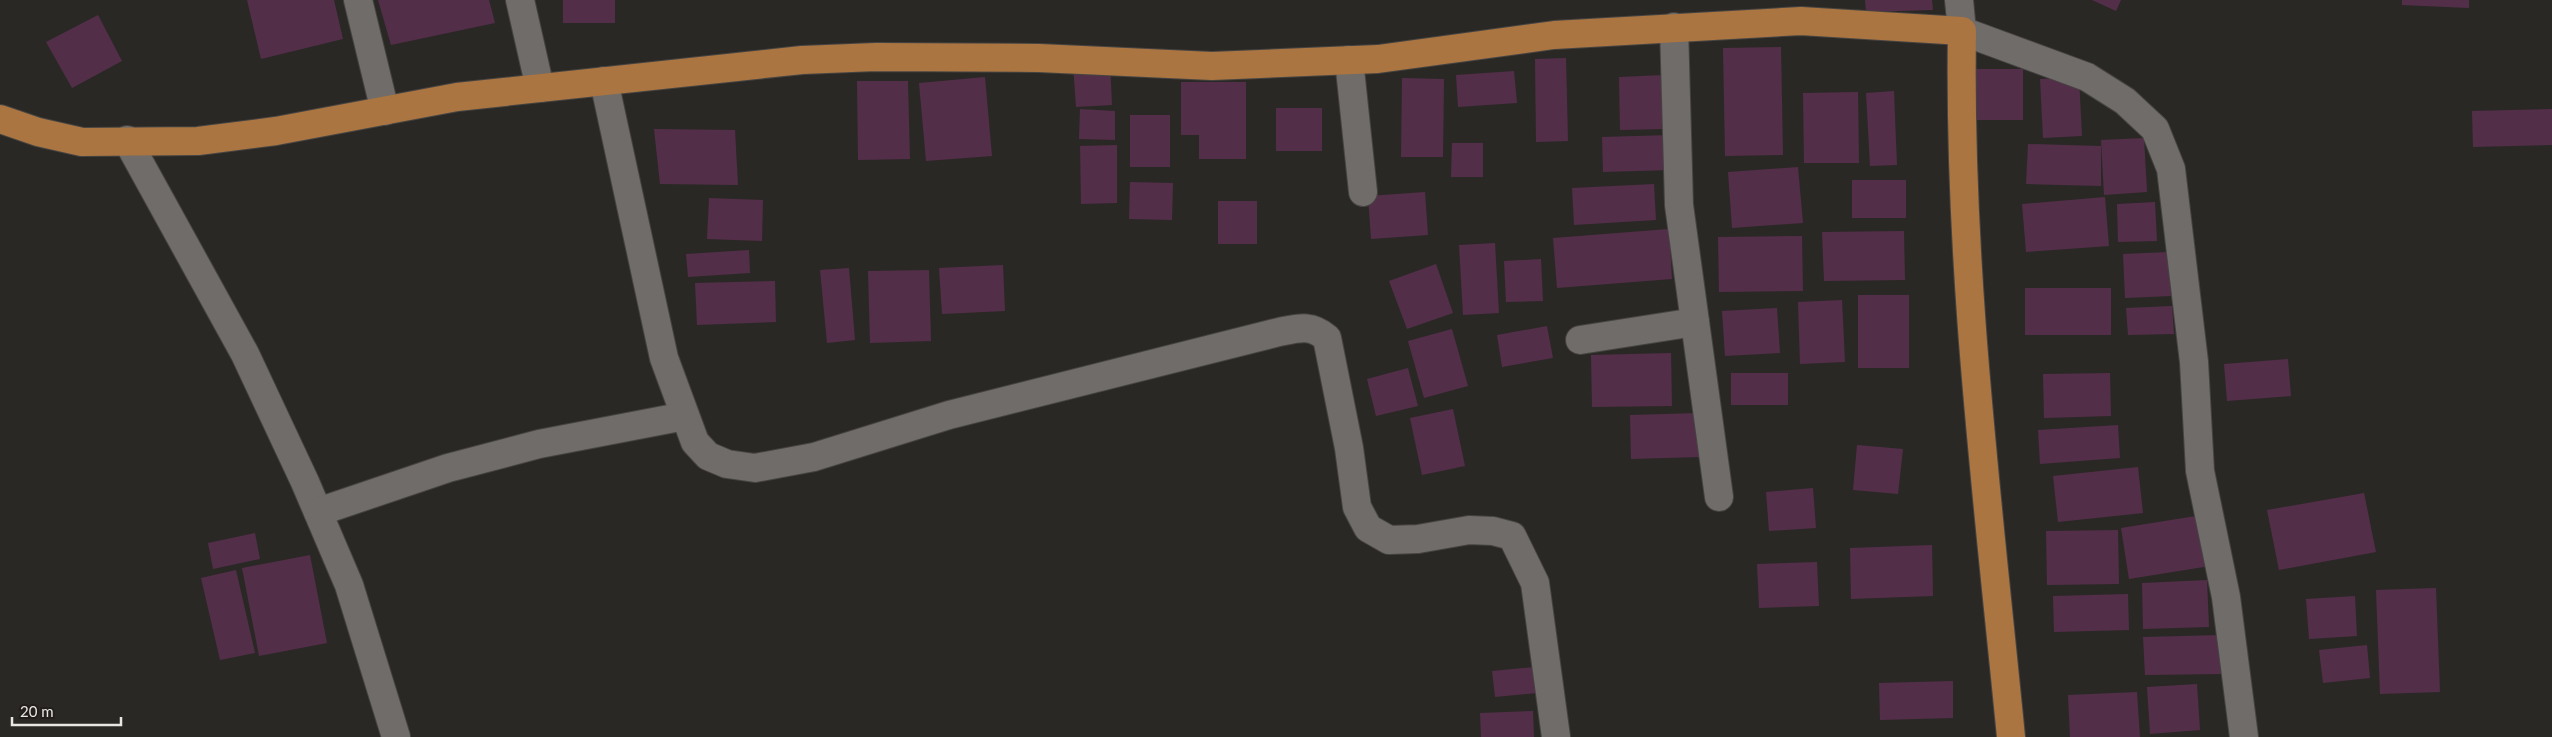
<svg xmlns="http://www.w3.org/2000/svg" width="2552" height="737" font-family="Lato,sans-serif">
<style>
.building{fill:#532e49}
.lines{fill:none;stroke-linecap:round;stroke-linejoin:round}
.minor-casing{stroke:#464442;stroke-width:30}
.major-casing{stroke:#464442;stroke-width:30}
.minor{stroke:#6f6c69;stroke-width:28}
.major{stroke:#aa7541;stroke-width:28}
</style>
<rect width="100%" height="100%" fill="#2a2825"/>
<g class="building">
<polygon points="247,0 334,0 343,39 261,59"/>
<polygon points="378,0 489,0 495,23 391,45"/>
<rect x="563" y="0" width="52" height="23"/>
<polygon points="1865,0 1932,0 1933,10 1866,12"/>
<polygon points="2092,0 2121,0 2116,11"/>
<polygon points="2402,0 2469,0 2469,8 2402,5"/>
<polygon points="98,15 122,61 72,88 46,42"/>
<polygon points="1781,47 1783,155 1725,156 1723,48"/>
<polygon points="1566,58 1568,141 1536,142 1535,59"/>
<polygon points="1110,62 1112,105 1076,107 1073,65"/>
<rect x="1964" y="69" width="59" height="51"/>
<polygon points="1514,71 1517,103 1458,107 1456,75"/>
<polygon points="1664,75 1665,129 1620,130 1619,77"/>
<polygon points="985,77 992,156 926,161 919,83"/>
<polygon points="2079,77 2082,136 2043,138 2040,79"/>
<polygon points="1402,78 1444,79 1443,157 1401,157"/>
<polygon points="857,81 908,81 910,159 858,160"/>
<polygon points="1181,82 1246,82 1246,159 1199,159 1199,135 1181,135"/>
<polygon points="1894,91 1897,165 1870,166 1866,93"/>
<polygon points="1858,92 1859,163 1804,163 1803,93"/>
<rect x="1276" y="108" width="46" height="43"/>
<polygon points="1080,109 1115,111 1115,140 1079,139"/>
<polygon points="2552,109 2552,145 2473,147 2472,111"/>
<rect x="1130" y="115" width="40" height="52"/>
<polygon points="654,129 735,130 738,185 660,184"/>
<polygon points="1670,135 1671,170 1603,172 1602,137"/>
<polygon points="2144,138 2147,192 2104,195 2101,140"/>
<polygon points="1452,143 1483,143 1483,177 1451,177"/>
<polygon points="2028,144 2101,146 2101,186 2026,184"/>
<polygon points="1117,145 1117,203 1081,204 1080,146"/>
<polygon points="1798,167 1803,223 1732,228 1728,172"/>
<rect x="1852" y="180" width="54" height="38"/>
<polygon points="1130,182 1173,183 1172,220 1129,219"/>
<polygon points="1654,184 1656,220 1574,225 1572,188"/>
<polygon points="1425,192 1428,235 1371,239 1368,196"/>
<polygon points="2105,197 2109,246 2026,252 2022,204"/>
<polygon points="709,198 763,200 762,241 707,239"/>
<rect x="1218" y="201" width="39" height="43"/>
<polygon points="2155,202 2157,241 2118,242 2117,204"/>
<polygon points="1669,229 1672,279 1557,288 1553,238"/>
<polygon points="1904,231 1905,280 1824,281 1822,232"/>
<polygon points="1802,236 1803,291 1719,292 1718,237"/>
<polygon points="1495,243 1499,313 1463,315 1459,245"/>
<polygon points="749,250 750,273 688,277 686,254"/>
<polygon points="2169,252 2171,296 2125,298 2123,254"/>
<polygon points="1541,259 1543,301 1506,302 1504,261"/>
<polygon points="1436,264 1453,313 1407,329 1389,281"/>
<polygon points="1003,265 1005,311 942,314 939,268"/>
<polygon points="849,268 855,340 827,343 820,270"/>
<polygon points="929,270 931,341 870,343 868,271"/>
<polygon points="775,281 776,322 697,325 695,283"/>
<rect x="2025" y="288" width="86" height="47"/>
<rect x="1858" y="295" width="51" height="73"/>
<polygon points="1842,300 1845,362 1800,364 1798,302"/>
<polygon points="2172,306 2174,334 2128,335 2126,308"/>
<polygon points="1777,308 1780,353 1725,356 1722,311"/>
<polygon points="1547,326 1553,358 1502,367 1497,335"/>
<polygon points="1452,329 1468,386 1424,398 1408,341"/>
<polygon points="1671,353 1672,406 1592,407 1591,355"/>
<polygon points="2288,359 2291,396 2227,401 2224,364"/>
<polygon points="1408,368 1418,406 1376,416 1367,379"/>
<rect x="1731" y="373" width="57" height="32"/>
<polygon points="2110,373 2111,416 2044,418 2043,374"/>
<polygon points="1453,409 1465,466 1422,475 1410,418"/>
<polygon points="1700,413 1701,457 1631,459 1630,415"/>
<polygon points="2118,425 2120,458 2040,464 2038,430"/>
<polygon points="1857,445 1903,449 1898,494 1853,490"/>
<polygon points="2138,467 2143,513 2058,522 2053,476"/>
<polygon points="1813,488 1816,528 1769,531 1766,492"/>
<polygon points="2364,493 2376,552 2279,570 2267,510"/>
<polygon points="2202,515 2210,566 2129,579 2121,528"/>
<polygon points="2118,530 2119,584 2047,585 2046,531"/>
<polygon points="255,533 260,559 213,569 208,543"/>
<polygon points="1932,545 1933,596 1851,599 1850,548"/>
<polygon points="310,555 327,643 259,656 242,568"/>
<polygon points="1817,562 1819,606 1759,608 1757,564"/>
<polygon points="236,570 255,653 220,660 201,578"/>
<polygon points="2207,580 2209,627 2143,629 2142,583"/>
<polygon points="2436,588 2440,692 2380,694 2376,590"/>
<polygon points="2128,594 2129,630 2054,632 2053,596"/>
<polygon points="2355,596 2357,636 2309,639 2306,599"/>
<polygon points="2221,635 2222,674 2145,675 2143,637"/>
<polygon points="2367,645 2370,678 2323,683 2319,650"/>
<polygon points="1535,667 1538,693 1495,697 1492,671"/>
<polygon points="1953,681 1953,718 1880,720 1879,683"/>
<polygon points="2197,684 2200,730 2150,734 2147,687"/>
<polygon points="2137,692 2140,737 2070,737 2068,695"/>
<polygon points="1533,711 1534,737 1481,737 1480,713"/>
</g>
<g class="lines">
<defs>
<g id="minor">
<polyline points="358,0 385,111"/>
<polyline points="520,0 540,88"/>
<polyline points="1959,0 1962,31 2087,77 2125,101 2155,129 2171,169 2194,362 2200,471 2226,597 2244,737"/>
<polyline points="1674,27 1679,205 1719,497"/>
<polyline points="1349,60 1363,192"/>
<path d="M604 81 664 358 695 442 708 456 727 464 755 468 814 457 949 415 1279 332C1299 328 1311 324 1327 338L1349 448 1357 507 1368 528 1389 540 1418 539 1469 530 1493 531 1512 536 1535 583 1556 737"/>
<polyline points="127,140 245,354 305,482 349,585 396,737"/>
<polyline points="1580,340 1695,322"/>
<polyline points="318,512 448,468 539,444 685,416"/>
</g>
<path id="major" d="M0 119 38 132 82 142 198 141 276 131 457 97 802 60 876 57 1039 58 1212 66 1378 59 1554 35 1801 21 1962 31C1958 267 1988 502 2011 737"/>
</defs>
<use href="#minor" class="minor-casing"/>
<use href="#major" class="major-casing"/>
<use href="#minor" class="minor"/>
<use href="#major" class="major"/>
</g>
<path d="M12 717v8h109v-8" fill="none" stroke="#e9e7e5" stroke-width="2.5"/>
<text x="20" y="717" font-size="15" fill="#e9e7e5" stroke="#211e1c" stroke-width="4" paint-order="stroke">20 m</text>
</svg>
